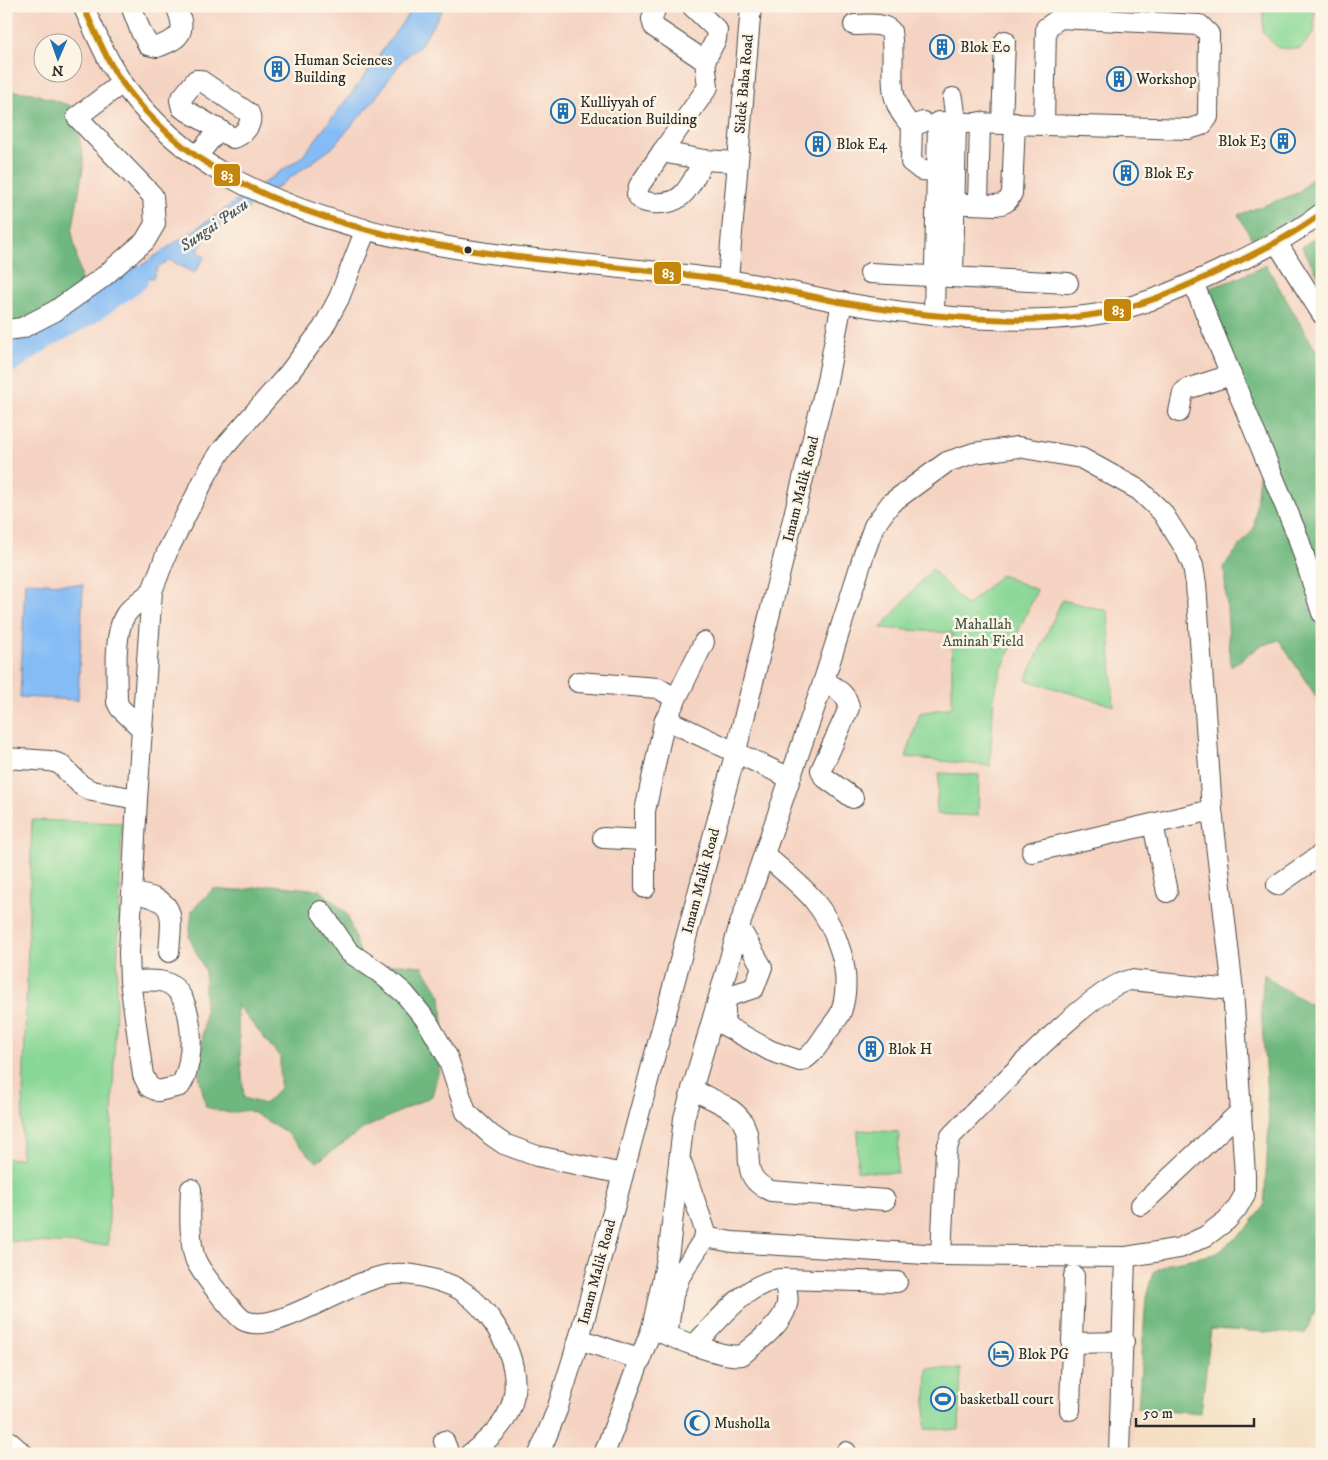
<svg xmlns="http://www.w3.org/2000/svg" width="1328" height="1460" font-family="'IM FELL DW Pica',serif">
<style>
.built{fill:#f5d3c2;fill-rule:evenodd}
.green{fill:#88d796;stroke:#5a8160}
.forest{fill:#6eb87f;stroke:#4c7255;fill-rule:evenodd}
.water{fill:#85bcf5;stroke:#587490}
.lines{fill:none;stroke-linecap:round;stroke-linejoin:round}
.river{stroke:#85bcf5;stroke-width:29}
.minor-casing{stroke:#494642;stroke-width:22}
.minor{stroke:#fff;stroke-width:20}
.bus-1-casing{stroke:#fcf5e5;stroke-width:10}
.bus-1{stroke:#c4870b;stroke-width:6}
.bus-dot{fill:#2b2b2b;stroke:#fcf5e5;stroke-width:2}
.labels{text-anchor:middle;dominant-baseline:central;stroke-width:5;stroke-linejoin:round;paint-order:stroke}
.poi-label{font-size:15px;fill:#2b2b2b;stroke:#fcf5e5;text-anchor:start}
.street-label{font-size:15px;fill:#2b2b2b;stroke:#fcf5e5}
.park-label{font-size:15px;fill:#425646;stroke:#fcf5e5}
.water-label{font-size:16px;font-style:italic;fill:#465668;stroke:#fcf5e5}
.line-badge{stroke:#fcf5e5;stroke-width:2}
.badge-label{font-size:14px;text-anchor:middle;font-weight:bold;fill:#fff}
</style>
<rect width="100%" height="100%" fill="#fcf5e5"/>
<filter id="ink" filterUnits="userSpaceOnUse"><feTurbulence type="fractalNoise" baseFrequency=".02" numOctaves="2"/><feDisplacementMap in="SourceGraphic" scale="10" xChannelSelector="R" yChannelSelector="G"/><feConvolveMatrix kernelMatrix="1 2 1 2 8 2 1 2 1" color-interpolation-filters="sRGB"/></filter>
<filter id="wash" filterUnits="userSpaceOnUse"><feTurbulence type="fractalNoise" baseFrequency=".0096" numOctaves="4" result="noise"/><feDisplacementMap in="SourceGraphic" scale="20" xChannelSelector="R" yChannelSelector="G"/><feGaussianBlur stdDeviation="1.12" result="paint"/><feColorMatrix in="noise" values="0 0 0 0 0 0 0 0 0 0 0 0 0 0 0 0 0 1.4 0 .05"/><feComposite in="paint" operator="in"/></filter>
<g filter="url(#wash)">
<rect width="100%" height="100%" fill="#f4dfc1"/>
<path class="built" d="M6 6H1322V1045L1278 1039 1251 1065 1254 1186 1237 1226 1210 1245 1139 1277 1133 1454H6ZM42 42H72V72H42Z"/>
<g class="green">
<polygon points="1269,6 1309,6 1315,12 1314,33 1300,49 1278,48 1263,33 1263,11"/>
<polygon points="932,569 966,606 1001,575 1037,590 1002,668 994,693 990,766 906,757 920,713 952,707 952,633 881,628"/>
<polygon points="1062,600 1108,611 1114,706 1026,680"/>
<polygon points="939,773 979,775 978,816 936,814"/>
<polygon points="32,820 122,823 108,1245 6,1241 6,1158 21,1159"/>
<polygon points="858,1130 899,1132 897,1173 857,1171"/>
<polygon points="927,1368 961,1369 959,1430 925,1429"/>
</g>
<g class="forest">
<polygon points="6,90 32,93 74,107 84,163 72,232 80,273 81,303 6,325"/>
<polygon points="1322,167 1322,213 1261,254 1238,215 1298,193"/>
<polygon points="1322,232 1322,282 1302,247"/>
<polygon points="1266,265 1322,361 1322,709 1321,704 1279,640 1260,646 1231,667 1224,566 1254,528 1260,464 1200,291 1234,280"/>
<path d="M272 885 320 890 347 914 365 968 400 964 422 966 441 996 445 1047 432 1096 363 1129 317 1162 283 1130 248 1110 229 1113 206 1107 199 1075 205 1010V971L189 937 192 910 213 889 236 891ZM236 1004 280 1057V1088L264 1104 244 1098Z"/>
<polygon points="1264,974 1277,985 1322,1011 1322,1294 1305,1334 1211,1329 1201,1413 1138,1408 1146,1298 1153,1272 1170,1263 1215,1254 1245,1231 1264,1206 1269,1125 1261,1007"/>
</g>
<g class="water">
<polygon points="414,6 445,6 419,47 403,59 374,100 332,148 206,238 198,251 205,257 194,273 170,260 158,267 153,278 138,276 107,303 96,296 302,157 361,81"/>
<polygon points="25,582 83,585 78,700 20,697"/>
</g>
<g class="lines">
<polyline class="river" points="6,360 45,334 89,310 134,278"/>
</g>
</g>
<g filter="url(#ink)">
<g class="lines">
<defs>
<g id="minor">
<path d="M83 6C95 31 108 64 124 85 151 121 187 153 226 175 378 259 558 257 726 280 764 285 802 295 840 302 914 316 1010 325 1085 316 1135 310 1176 291 1221 270 1256 253 1290 237 1322 213"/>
<path d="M131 6 141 32 148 45 157 47C182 38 187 32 176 6"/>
<polyline points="656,6 652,19 654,27 705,61 708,87 662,152 704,160 737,162"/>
<polyline points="692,6 717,30 716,39 705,61"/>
<path d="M854 25C867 25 882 22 891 31 897 67 882 98 912 126"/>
<path d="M196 80H200L249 113C254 124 243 136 233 138L182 108 180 100Z"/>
<polyline points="953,98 956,122 953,277"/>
<polyline points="923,122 912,126 911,162 921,170 937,171"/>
<polyline points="1002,123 1005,41"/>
<path d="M662 152 639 186 637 194C640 201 644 202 652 203 686 206 689 185 704 160"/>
<polyline points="197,156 219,129"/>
<path d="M940 203 996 205C1005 204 1008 202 1012 193L1015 123"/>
<polyline points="978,204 980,122"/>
<polyline points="1277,243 1322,314"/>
<polyline points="870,273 1068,283"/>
<polyline points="728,280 751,6"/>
<polyline points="1194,285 1298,537 1322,613"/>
<polyline points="934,314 938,122 1189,129 1202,125 1208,117 1209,34 1200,25 1060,18 1046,28 1044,124"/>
<polyline points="6,330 22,328 55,311 102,278 145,241 155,224 153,196 77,117 122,83"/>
<polyline points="1179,412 1183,393 1187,389 1231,375"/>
<path d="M824 680C835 688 848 694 849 708L821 770 824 777 853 798"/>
<polyline points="578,682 658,688 676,699"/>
<polyline points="670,711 704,642"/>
<path d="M143 730 120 708 117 702C117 679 113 632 126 614 133 605 144 598 152 591"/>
<polyline points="6,758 50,761 60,764 82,786 92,791 137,799"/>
<polyline points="1153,824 1167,892"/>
<polyline points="603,838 645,840"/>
<polyline points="1032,852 1212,810"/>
<polyline points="1277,885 1322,854"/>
<polyline points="645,888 645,811 665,719 790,778"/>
<path d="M133 893C177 900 172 913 169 952"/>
<polyline points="321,911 349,952 380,973 404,993 427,1021 447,1056 466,1112 491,1135 504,1144 537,1156 623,1174"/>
<path d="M130 981C140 981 154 979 164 982 197 991 196 1064 180 1086L158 1091 149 1087 143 1075 130 981 129 952 137 799 152 591 168 550 209 470 221 451 289 373 323 328 339 298 366 229"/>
<polyline points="725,1015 725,1004 729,996 754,988 762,967 739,927"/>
<path d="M713 1019 771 1051 800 1061C812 1058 821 1040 828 1031 832 1025 839 1018 841 1012 854 973 837 928 812 898 798 882 779 868 764 854"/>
<path d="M692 1089C707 1098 733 1106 742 1121 758 1147 734 1176 771 1191L885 1200"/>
<polyline points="682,1164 705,1230 705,1237 732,1242 941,1255 1125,1257 1119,1454"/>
<path d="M191 1189C190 1208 189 1244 196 1261 203 1275 215 1289 225 1301 230 1306 237 1316 243 1320 278 1339 359 1269 404 1274 420 1275 453 1283 465 1293 500 1319 531 1377 505 1419 496 1433 483 1444 470 1454"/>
<polyline points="1141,1205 1240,1112"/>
<polyline points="1125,1257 1180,1248 1206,1236 1227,1220 1237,1208 1245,1194 1245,1175 1233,990"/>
<polyline points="781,1279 897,1282"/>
<polyline points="667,1335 673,1295 680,1276 705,1237"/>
<polyline points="579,1339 641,1360"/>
<polyline points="1072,1343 1124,1342"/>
<path d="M695 1344C719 1321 746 1282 781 1279 803 1312 764 1336 742 1355 724 1359 670 1337 652 1328L669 1250 684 1118 739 927 824 680 864 554 874 526 891 503 947 462 974 453 1018 447 1081 458 1139 490 1162 512 1185 548 1193 566 1196 584 1212 810 1233 990 1130 980C1092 986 984 1103 951 1136L946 1151 941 1255"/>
<polyline points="1070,1410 1074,1276"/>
<polyline points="6,1439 23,1454"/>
<polyline points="444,1441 449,1454"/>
<polyline points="539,1454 557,1410 579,1339 736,751 827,381 842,302"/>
<polyline points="604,1454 652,1328"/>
<polyline points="846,1454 846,1452"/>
</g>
</defs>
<use href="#minor" class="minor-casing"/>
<use href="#minor" class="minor"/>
<defs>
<path id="bus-1" d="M83 6C95 31 108 64 124 85 151 121 187 153 226 175 378 259 558 257 726 280 764 285 802 295 840 302 914 316 1010 325 1085 316 1135 310 1176 291 1221 270 1256 253 1290 237 1322 213"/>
</defs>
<use href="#bus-1" class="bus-1-casing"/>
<use href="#bus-1" class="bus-1"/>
</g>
</g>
<defs>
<symbol id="building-ring" viewBox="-11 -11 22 22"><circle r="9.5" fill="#fcf5e5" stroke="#1f6fb2" stroke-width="1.5"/><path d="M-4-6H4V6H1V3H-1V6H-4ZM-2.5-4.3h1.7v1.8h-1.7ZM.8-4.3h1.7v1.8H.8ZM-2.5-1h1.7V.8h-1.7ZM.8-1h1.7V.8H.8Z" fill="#1f6fb2"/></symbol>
<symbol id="hotel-ring" viewBox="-11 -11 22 22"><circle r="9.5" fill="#fcf5e5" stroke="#1f6fb2" stroke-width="1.5"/><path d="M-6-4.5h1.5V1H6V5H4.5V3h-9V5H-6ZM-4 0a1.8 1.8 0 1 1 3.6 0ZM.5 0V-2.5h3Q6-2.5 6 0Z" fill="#1f6fb2"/></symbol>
<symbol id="stadium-ring" viewBox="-11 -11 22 22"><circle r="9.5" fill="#fcf5e5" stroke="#1f6fb2" stroke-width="1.5"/><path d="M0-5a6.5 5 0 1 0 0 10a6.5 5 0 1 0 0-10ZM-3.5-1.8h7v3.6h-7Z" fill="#1f6fb2"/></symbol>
<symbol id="mosque-ring" viewBox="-11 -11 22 22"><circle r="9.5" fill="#fcf5e5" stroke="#1f6fb2" stroke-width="1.5"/><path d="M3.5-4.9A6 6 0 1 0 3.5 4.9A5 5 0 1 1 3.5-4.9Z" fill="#1f6fb2"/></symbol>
</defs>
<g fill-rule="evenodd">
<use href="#building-ring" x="928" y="33" width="28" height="28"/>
<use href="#building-ring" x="263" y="55" width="28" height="28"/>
<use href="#building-ring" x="1105" y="65" width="28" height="28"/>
<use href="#building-ring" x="549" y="97" width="28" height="28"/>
<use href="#building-ring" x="1269" y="127" width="28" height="28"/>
<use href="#building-ring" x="804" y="130" width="28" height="28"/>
<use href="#building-ring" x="1112" y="159" width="28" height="28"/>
<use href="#building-ring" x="857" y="1035" width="28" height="28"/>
<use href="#hotel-ring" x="987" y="1340" width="28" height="28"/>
<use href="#stadium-ring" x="929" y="1385" width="28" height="28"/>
<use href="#mosque-ring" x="683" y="1409" width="28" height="28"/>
</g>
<circle class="bus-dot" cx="468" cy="250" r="4.5"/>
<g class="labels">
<g class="poi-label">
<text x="960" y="47">Blok E0</text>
<text x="294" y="60">Human Sciences<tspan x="294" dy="17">Building</tspan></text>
<text x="1136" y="79">Workshop</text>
<text x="580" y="102">Kulliyyah of<tspan x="580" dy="17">Education Building</tspan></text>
<text x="1266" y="141" text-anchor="end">Blok E3</text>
<text x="836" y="144">Blok E4</text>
<text x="1144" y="173">Blok E5</text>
<text x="888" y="1049">Blok H</text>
<text x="1018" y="1354">Blok PG</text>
<text x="960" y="1399">basketball court</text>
<text x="714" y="1423">Musholla</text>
</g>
<g class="street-label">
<text transform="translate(744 84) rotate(-85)">Sidek Baba Road</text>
<text transform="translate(801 489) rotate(-76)">Imam Malik Road</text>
<text transform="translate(701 881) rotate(-75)">Imam Malik Road</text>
<text transform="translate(597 1272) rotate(-75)">Imam Malik Road</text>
</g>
<g class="park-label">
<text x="983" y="624">Mahallah<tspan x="983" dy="17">Aminah Field</tspan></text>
</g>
<g class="water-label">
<text transform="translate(214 225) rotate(-35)">Sungai Pusu</text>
</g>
</g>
<g class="line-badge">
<rect x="213" y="163" width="28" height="24" rx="5" fill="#c4870b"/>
<rect x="653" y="261" width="29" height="24" rx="5" fill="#c4870b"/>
<rect x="1103" y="298" width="29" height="24" rx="5" fill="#c4870b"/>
</g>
<g class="badge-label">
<text x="227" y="180">83</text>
<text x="668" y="278">83</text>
<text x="1118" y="315">83</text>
</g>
<rect width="1328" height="1460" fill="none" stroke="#fcf5e5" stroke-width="25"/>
<g transform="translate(58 58) rotate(182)"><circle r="24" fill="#fcf5e5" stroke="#a8a49b"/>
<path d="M0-4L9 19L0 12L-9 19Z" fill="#1f6fb2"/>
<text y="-8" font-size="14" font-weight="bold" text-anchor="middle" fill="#2b2b2b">N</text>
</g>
<path d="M1136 1418v8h118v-8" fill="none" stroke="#2b2b2b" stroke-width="2.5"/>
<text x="1143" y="1418" font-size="15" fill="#2b2b2b" stroke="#fcf5e5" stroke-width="4" paint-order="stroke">50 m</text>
</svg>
